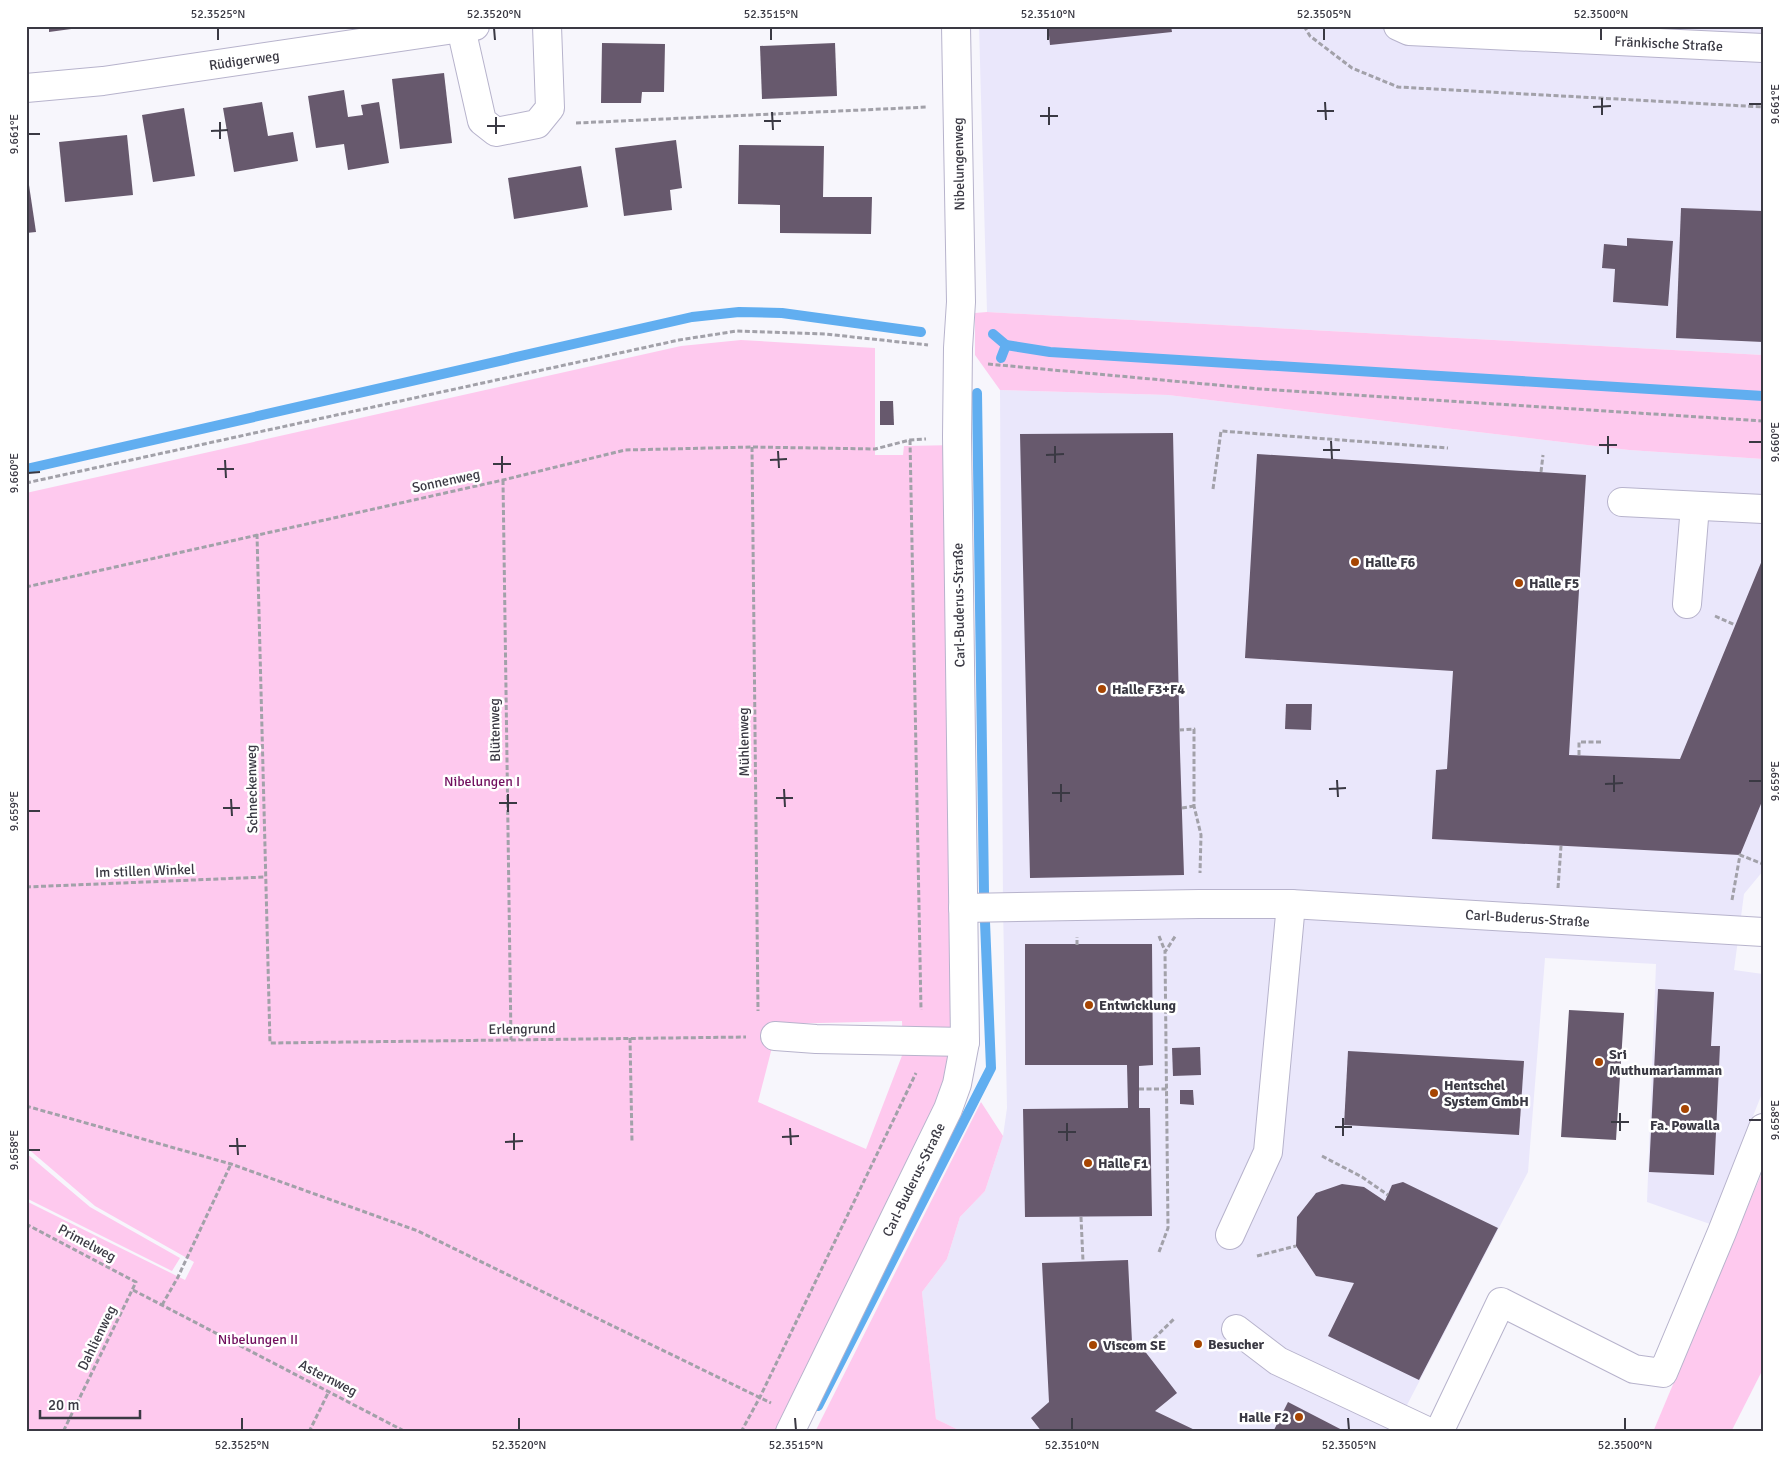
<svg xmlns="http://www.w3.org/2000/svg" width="1789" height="1458" font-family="Signika,sans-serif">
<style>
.built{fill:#eae7fb}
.green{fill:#fec9ee;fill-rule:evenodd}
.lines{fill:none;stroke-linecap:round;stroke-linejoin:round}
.stream{stroke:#61aef0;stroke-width:10}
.building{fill:#67596d}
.minor-casing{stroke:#b7b3cc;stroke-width:30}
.path{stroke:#a2a1a9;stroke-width:3;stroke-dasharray:5 2.5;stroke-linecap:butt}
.minor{stroke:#fff;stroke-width:28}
.ticks{fill:none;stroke:#3a3943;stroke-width:2}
.poi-dot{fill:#a64502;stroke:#fff;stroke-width:2}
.labels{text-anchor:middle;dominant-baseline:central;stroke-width:5;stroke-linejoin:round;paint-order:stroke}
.street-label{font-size:14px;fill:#3a3943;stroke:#fff}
.poi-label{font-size:14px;font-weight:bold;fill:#3a3943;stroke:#fff;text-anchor:start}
.park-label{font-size:14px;fill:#710f5e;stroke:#fff}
.neatline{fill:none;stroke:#3a3943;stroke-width:2}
.ticks-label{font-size:12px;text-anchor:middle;fill:#3a3943}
</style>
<rect width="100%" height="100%" fill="#f7f6fc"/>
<g class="built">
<polygon points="979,26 1763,26 1763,355 987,312"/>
<polygon points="1000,390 1168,395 1629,450 1763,459 1763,871 1744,894 1734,970 1763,974 1763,1091 1710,1224 1647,1202 1656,964 1545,958 1528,1172 1393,1432 963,1432 936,1419 922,1292 947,1259 960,1217 985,1191 1003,1136 1007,1108 1003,907"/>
</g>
<g class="green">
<polygon points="987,312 1763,355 1763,459 1629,450 1168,395 1000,390 975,355 975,313"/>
<path d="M741 340 875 348V455H903L904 446 957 445 959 1081 784 1432H26V1201L185 1280 194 1262 95 1206 26 1147V493L681 346ZM902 1021 903 1053 866 1149 758 1102 778 1024Z"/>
<polygon points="981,1102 1003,1136 985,1191 960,1217 947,1259 922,1292 936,1419 963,1432 815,1432"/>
<polygon points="26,1153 90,1207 180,1258 172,1271 26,1198"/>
<polygon points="1763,1170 1763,1369 1731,1432 1653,1432"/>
</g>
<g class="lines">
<g class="stream">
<polyline points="993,334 1006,345 1050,352 1763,396"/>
<polyline points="1001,358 1006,345"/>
<polyline points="977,393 984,893"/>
<polyline points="26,469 692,317 739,312 782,313 921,332"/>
<polyline points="818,1406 991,1068 985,922"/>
</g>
</g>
<g class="building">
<polygon points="49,26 86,26 86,27 49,32"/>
<polygon points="1048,26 1171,26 1172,32 1050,45"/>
<polygon points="602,43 665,44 664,92 642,92 641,103 601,103"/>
<polygon points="835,43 837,96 762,99 760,46"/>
<polygon points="444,73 452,143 400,149 392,79"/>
<polygon points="344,90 348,117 363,115 361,105 379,102 389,163 348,170 344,144 316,148 308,96"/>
<polygon points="262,102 268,136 293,132 298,161 234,172 223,108"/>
<polygon points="184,108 195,176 153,182 142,115"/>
<polygon points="127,135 133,195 65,202 59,142"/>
<polygon points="676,140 682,188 670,190 672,210 624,216 615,148"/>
<polygon points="739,145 824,146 823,197 872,197 871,234 780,233 780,205 738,204"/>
<polygon points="26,165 36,232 26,233"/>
<polygon points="581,166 588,207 514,219 508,178"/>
<polygon points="1681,208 1763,211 1763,342 1676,338"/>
<polygon points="1627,238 1673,241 1668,306 1613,302 1615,269 1602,268 1604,244 1627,246"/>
<polygon points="880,401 893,401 894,425 880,425"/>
<polygon points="1173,433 1180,752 1184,875 1030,878 1020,434"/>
<polygon points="1257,454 1586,475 1569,755 1680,759 1763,558 1763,799 1740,855 1432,839 1436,770 1447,769 1453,671 1245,658"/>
<polygon points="1286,704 1312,704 1311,730 1285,729"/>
<polygon points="1025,944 1152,944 1153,1065 1139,1066 1139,1108 1150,1108 1152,1216 1025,1217 1023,1109 1128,1108 1127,1065 1025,1065"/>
<polygon points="1658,989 1714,992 1711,1046 1720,1046 1714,1175 1649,1172"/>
<polygon points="1569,1010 1624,1013 1616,1140 1561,1137"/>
<polygon points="1200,1047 1201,1075 1173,1076 1172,1048"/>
<polygon points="1348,1051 1524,1061 1519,1135 1344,1125"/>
<polygon points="1180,1090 1193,1090 1194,1105 1180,1104"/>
<polygon points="1403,1182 1498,1228 1419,1380 1328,1336 1354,1283 1316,1276 1296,1246 1297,1217 1316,1193 1342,1184 1364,1187 1385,1201 1392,1185"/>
<polygon points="1128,1260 1132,1342 1137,1341 1177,1393 1155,1411 1199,1432 1042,1432 1031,1418 1049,1402 1042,1263"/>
<polygon points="1288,1402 1346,1432 1273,1432"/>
</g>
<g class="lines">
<defs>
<g id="minor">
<path id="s1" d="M1398 26 1409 31 1763 48"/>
<polyline points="461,28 482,121 496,132 537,124 550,108 547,26"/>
<path id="s2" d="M26 88 103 81 475 26"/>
<polyline points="1622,502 1763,509"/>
<polyline points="1687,604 1695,506"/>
<path id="s3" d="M963 908 1199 904H1291L1763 932"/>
<polyline points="775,1036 816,1039 965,1042"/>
<polyline points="1230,1235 1268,1152 1291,904"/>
<polyline points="1236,1329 1278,1361 1429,1432"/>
<path id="s4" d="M790 1432 948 1109 957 1084 965 1042 957 437 958 348 961 302 956 26"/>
<polyline points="1439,1432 1501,1302 1634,1369 1663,1373 1722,1232 1763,1128"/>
</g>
</defs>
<use href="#minor" class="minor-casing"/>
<g class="path">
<polyline points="1304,26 1310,36 1352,68 1398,87 1763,107"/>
<polyline points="576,123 927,107"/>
<polyline points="988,364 1260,389 1763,421"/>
<polyline points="910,440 921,1010"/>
<polyline points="752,447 758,1011"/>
<polyline points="1541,472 1543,455"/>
<polyline points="503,480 511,1040"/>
<polyline points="26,483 679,340 737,331 825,334 928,345"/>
<polyline points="1213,489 1221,431 1448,448"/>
<polyline points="257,534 270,1043 746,1037"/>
<polyline points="26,587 503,480 625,450 752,447 875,449 910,440 926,439"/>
<polyline points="1715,616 1735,625"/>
<polyline points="1179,730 1194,729 1194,806 1201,835 1200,873"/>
<polyline points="1579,755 1579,742 1601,742"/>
<polyline points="1182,808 1194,806"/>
<polyline points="26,887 265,877"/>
<polyline points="1558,888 1561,846"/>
<polyline points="1732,900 1740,855 1763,864"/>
<polyline points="1159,936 1165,951"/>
<polyline points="1077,945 1077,937"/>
<polyline points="630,1038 632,1142"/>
<polyline points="1139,1089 1167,1089"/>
<polyline points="26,1106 231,1164 418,1231 771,1403"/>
<polyline points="1322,1156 1362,1177 1388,1195"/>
<polyline points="1081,1217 1083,1261"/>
<polyline points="26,1224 136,1282 63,1432"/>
<polyline points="1159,1252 1168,1228 1165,952 1176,935"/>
<polyline points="1257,1256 1296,1246"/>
<polyline points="133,1290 406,1432"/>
<polyline points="162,1305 178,1277 231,1164"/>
<polyline points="1143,1349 1175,1318"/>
<polyline points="309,1432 329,1391"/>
<polyline points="741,1432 760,1397 916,1073"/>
</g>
<use href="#minor" class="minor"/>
</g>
<path class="ticks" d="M218 28V40M494 28 495 40M771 28V40M1048 28V40M1324 28V40M1601 28V40M1602 98V115M1325 102 1326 120M1749 104H1762M1049 107V125M1593 107 1611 106M1317 111H1334M772 112 773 130M1040 116H1058M496 117V134M764 121H781M220 122V139M487 126H505M211 131 228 130M28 134H40M1608 436V454M1331 441 1332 459M1749 442H1762M1599 445H1617M1055 446V463M1323 450H1340M778 451 779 468M1046 455 1064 454M502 456V473M225 460 226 478M770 460 787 459M493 464H511M217 469H234M28 473 40 472M1614 775V792M1337 780 1338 797M1749 781H1762M1061 784V802M1605 784 1623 783M784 789 785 807M1329 789 1346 788M1052 793H1070M508 794V812M776 798H793M231 799 232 816M499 803H517M223 808H240M28 811H40M1620 1113V1131M1343 1118V1136M1749 1120H1762M1611 1122H1629M1067 1123V1141M1335 1127H1352M790 1128 791 1145M1058 1132H1076M514 1133V1150M782 1137 799 1136M237 1138 238 1155M505 1142 523 1141M229 1146H246M28 1150H40M242 1418V1430M519 1418V1430M795 1418 796 1430M1072 1418V1430M1348 1418 1349 1430M1625 1418V1430"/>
<g class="poi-dot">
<circle cx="1355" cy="562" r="5"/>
<circle cx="1519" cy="583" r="5"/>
<circle cx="1102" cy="689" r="5"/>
<circle cx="1089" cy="1005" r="5"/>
<circle cx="1599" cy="1062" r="5"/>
<circle cx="1434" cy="1093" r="5"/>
<circle cx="1685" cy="1109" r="5"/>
<circle cx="1088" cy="1163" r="5"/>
<circle cx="1198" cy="1344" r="5"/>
<circle cx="1093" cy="1345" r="5"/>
<circle cx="1299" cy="1417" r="5"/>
</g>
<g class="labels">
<g class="street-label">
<text stroke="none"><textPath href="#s1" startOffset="272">Fränkische Straße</textPath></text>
<text stroke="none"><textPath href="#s2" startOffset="220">Rüdigerweg</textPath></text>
<text transform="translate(959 164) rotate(-91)">Nibelungenweg</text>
<text transform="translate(446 481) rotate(-12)">Sonnenweg</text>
<text transform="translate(959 605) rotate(-91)">Carl-Buderus-Straße</text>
<text transform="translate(495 730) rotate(-91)">Blütenweg</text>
<text transform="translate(744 742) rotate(-91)">Mühlenweg</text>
<text transform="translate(252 789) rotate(-91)">Schneckenweg</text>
<text transform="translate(145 871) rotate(-2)">Im stillen Winkel</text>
<text stroke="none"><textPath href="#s3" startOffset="565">Carl-Buderus-Straße</textPath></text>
<text transform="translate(522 1029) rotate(-1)">Erlengrund</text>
<text stroke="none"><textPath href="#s4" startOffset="281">Carl-Buderus-Straße</textPath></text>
<text transform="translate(87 1243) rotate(28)">Primelweg</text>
<text transform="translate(97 1338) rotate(-64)">Dahlienweg</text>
<text transform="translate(328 1378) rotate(27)">Asternweg</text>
</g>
<g class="poi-label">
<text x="1365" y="562">Halle F6</text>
<text x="1529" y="583">Halle F5</text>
<text x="1112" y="689">Halle F3+F4</text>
<text x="1099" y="1005">Entwicklung</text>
<text x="1609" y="1054">Sri<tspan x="1609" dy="16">Muthumariamman</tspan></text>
<text x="1444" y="1085">Hentschel<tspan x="1444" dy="16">System GmbH</tspan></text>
<text x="1685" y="1125" text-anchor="middle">Fa. Powalla</text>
<text x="1098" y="1163">Halle F1</text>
<text x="1208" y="1344">Besucher</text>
<text x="1103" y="1345">Viscom SE</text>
<text x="1289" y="1417" text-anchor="end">Halle F2</text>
</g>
<g class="park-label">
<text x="482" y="781">Nibelungen I</text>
<text x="258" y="1339">Nibelungen II</text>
</g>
</g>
<rect width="1789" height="1458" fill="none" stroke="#ffffff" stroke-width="55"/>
<path d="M40 1410v8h100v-8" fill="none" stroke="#3a3943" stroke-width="2.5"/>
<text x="48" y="1410" font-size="15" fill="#3a3943" stroke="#ffffff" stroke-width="4" paint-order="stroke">20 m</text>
<rect x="28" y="28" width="1734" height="1402" class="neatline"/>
<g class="ticks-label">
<text x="218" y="18">52.3525°N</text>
<text x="494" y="18">52.3520°N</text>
<text x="771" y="18">52.3515°N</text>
<text x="1048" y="18">52.3510°N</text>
<text x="1324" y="18">52.3505°N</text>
<text x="1601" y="18">52.3500°N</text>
<text transform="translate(1775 104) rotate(-90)" y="4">9.661°E</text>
<text transform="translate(14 134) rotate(-90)" y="4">9.661°E</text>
<text transform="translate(1775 442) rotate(-90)" y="4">9.660°E</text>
<text transform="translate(14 473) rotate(-90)" y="4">9.660°E</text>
<text transform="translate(1775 781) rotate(-90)" y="4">9.659°E</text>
<text transform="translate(14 811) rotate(-90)" y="4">9.659°E</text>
<text transform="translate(1775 1120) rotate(-90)" y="4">9.658°E</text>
<text transform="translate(14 1150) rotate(-90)" y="4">9.658°E</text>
<text x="242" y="1449">52.3525°N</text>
<text x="519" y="1449">52.3520°N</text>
<text x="796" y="1449">52.3515°N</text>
<text x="1072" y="1449">52.3510°N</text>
<text x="1349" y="1449">52.3505°N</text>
<text x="1625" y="1449">52.3500°N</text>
</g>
</svg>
